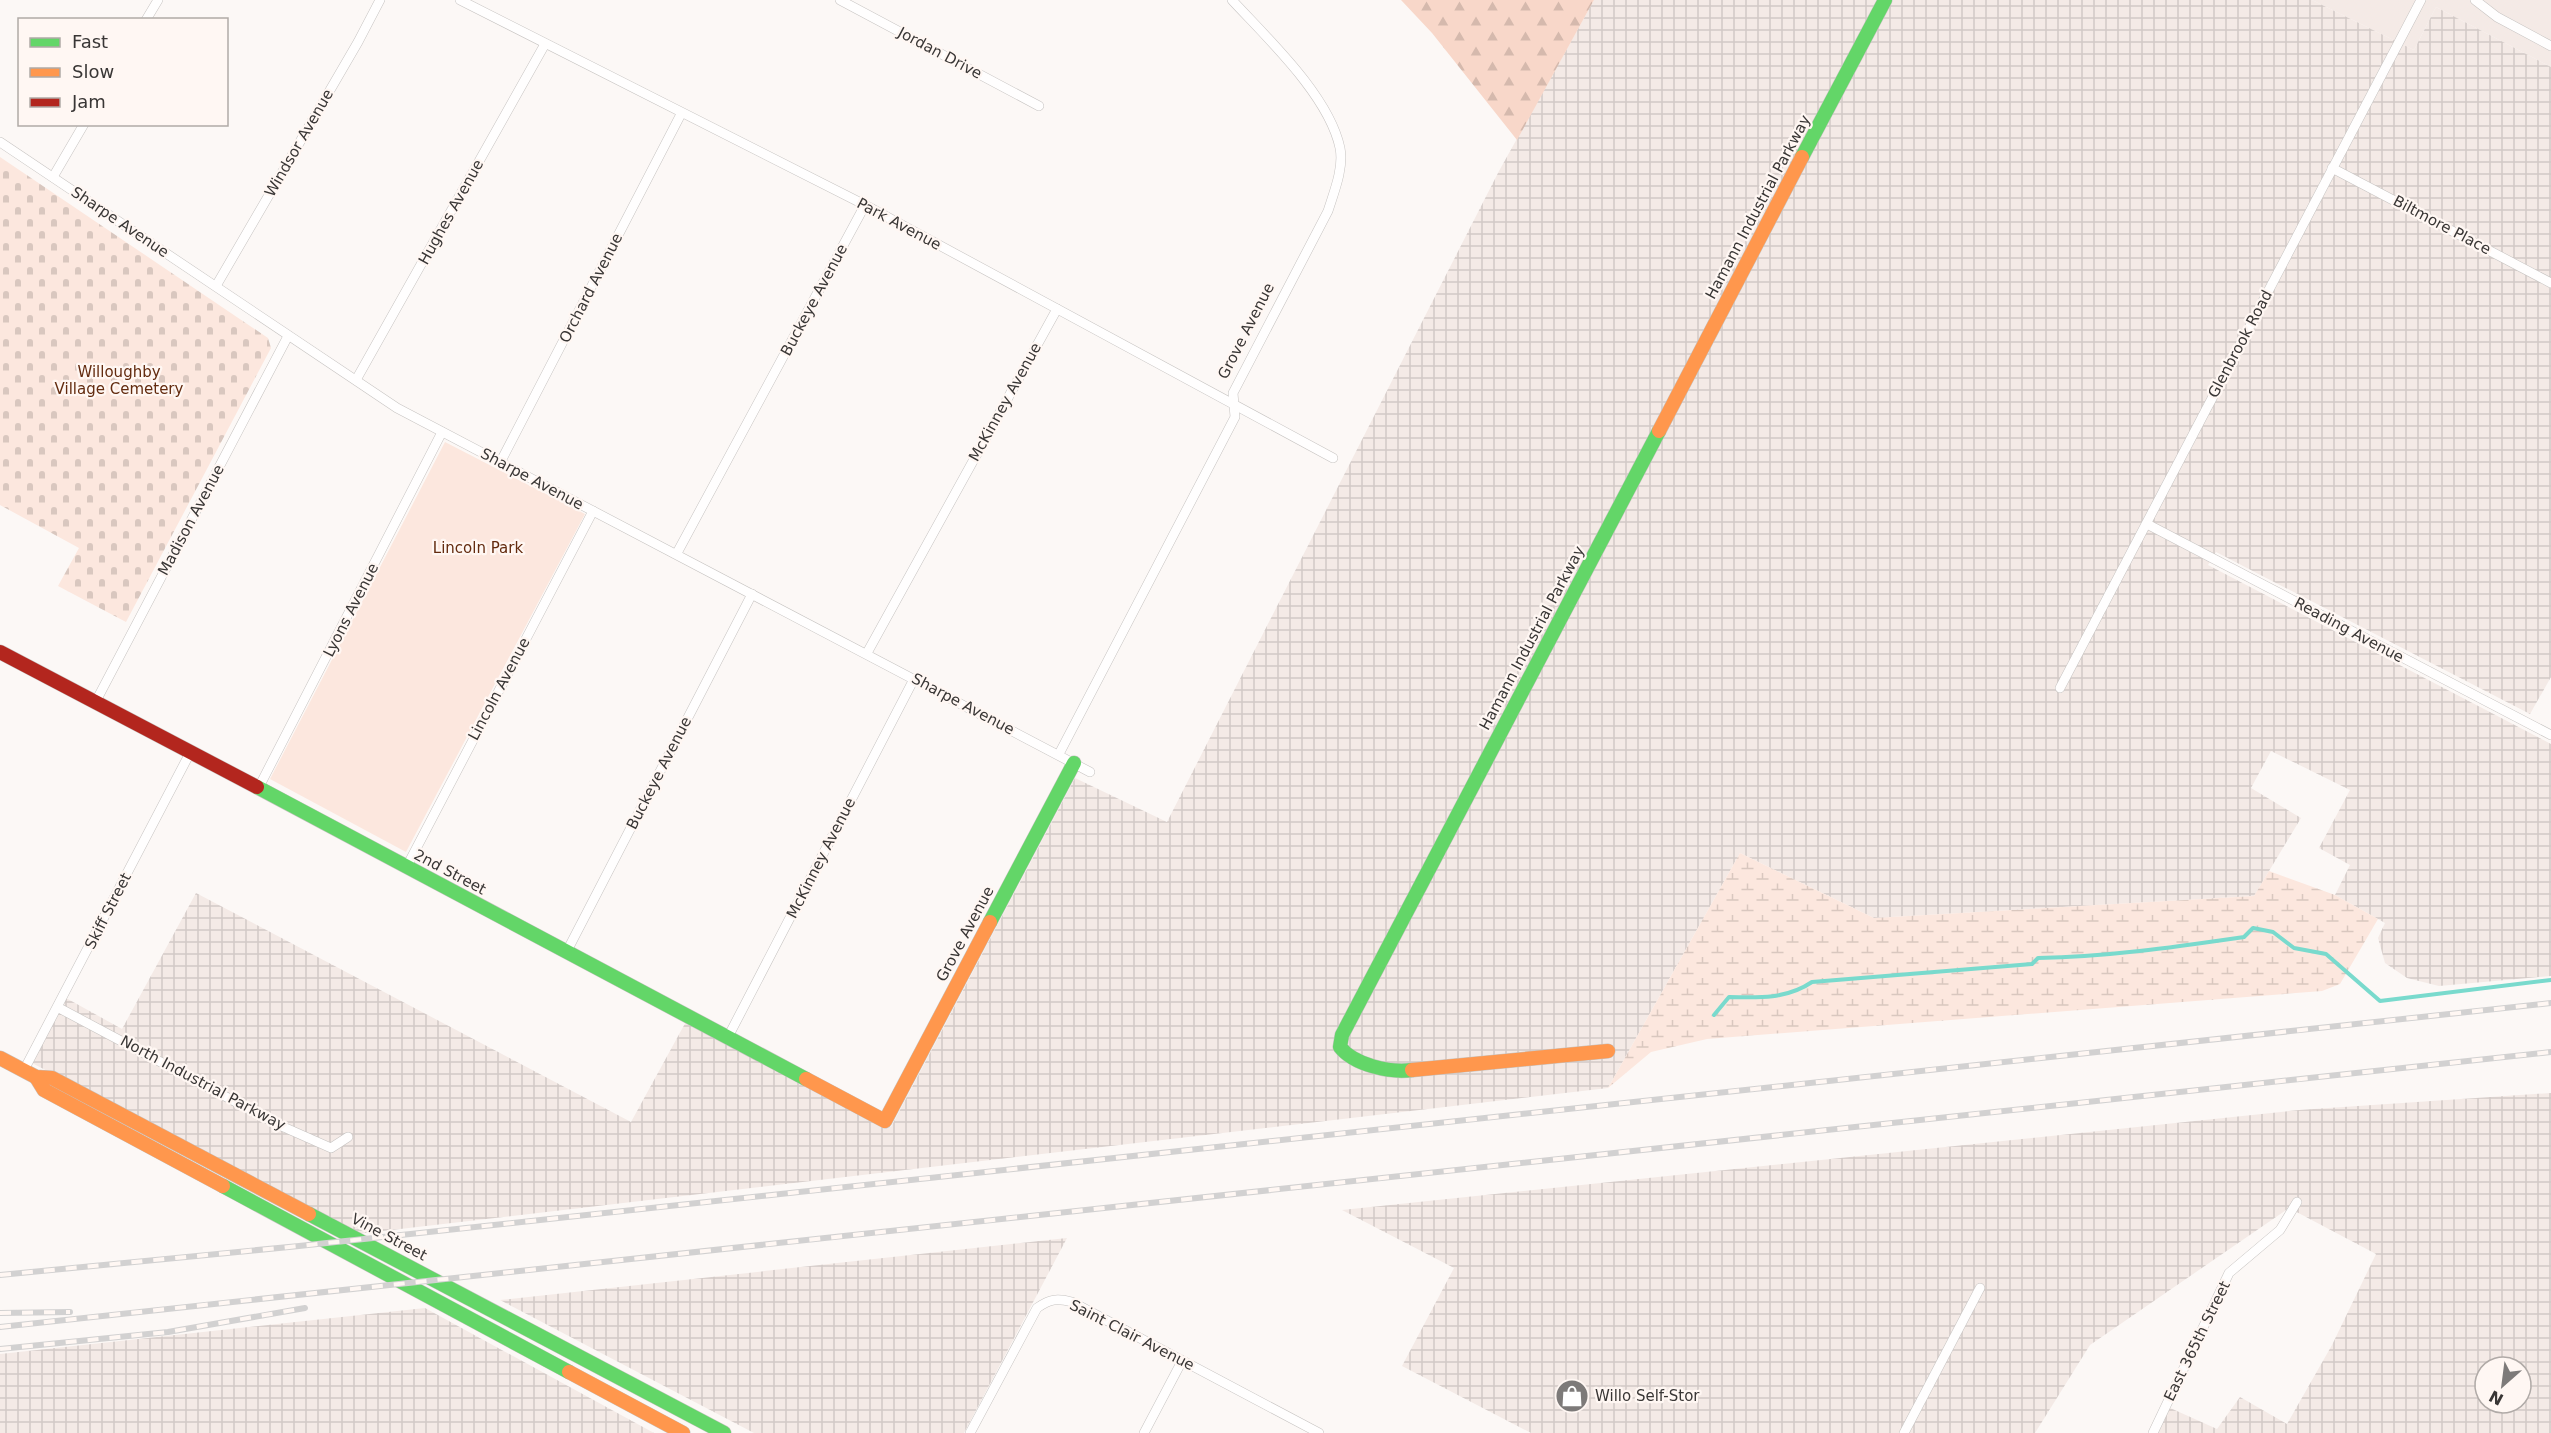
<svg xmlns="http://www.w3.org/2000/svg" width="2551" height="1433" font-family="'DejaVu Sans',sans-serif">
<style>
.built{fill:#f4eae6}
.industrial{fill:url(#industrial-grid);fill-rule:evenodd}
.green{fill:#fce7de}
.forest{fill:url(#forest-firs)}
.wetland{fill:url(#wetland-marsh)}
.cemetery{fill:url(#cemetery-stones)}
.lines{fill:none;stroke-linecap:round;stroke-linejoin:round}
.stream{stroke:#79dacd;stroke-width:4}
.street-casing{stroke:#c6c3c1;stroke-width:10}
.fast-casing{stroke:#c6c3c1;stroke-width:15}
.slow-casing{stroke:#c6c3c1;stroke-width:15}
.jam-casing{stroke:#c6c3c1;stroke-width:15}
.street{stroke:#fffefe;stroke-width:9}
.fast{stroke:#63d668;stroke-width:14}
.slow{stroke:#ff974d;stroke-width:14}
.jam{stroke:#b3261e;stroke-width:14}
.rail-casing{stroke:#d2d1d1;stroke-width:6}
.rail{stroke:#fff7f3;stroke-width:4;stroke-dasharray:11;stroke-linecap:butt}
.labels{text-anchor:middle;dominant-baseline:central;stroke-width:4.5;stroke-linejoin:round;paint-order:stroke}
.street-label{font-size:15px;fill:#393635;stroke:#fff7f3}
.park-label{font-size:15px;fill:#632b0f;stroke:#fff7f3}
.poi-label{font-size:15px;fill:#393635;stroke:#fff7f3;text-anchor:start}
</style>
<defs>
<pattern id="industrial-grid" width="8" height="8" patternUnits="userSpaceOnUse" patternTransform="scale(1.5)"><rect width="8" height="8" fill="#f4eae6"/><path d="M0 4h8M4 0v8" fill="none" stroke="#d2c9c6"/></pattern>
<pattern id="forest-firs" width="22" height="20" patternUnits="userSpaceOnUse" patternTransform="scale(1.5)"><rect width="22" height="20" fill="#f8d7c9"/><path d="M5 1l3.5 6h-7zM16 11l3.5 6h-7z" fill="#d5b9ad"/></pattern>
<pattern id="wetland-marsh" width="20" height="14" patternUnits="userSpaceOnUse" patternTransform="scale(1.5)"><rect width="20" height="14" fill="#fce7de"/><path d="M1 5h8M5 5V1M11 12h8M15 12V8" fill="none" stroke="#d9c7bf"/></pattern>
<pattern id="cemetery-stones" width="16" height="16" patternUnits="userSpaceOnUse" patternTransform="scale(1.5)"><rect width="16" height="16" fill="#fce7de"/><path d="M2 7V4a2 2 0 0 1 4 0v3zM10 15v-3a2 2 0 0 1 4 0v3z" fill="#d9c7bf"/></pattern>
</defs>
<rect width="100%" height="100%" fill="#fcf8f6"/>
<polygon class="built" points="2312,0 2551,0 2551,67 2436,7 2414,50"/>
<g class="industrial">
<polygon points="1594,0 2312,0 2414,50 2436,7 2551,67 2551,677 2530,714 2216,552 2208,565 2551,744 2551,976 2439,986 2407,978 2385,963 2378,938 2385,923 2335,895 2350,865 2319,848 2350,790 2271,751 2251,788 2301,818 2254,896 1874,918 1740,853 1608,1088 357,1234 32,1063 66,998 122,1029 196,893 631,1122 688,1018 891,1127 1075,778 1167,822 1499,171"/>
<path d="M2551 1093V1433H2155L2168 1407 2217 1429 2240 1397 2287 1424 2332 1345 2376 1254 2289 1208 2090 1345 2035 1433H1531L1402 1366 1454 1268 1342 1210 2299 1110ZM2485 1367H2521V1403H2485Z"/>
<polygon points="1067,1238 964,1433 754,1433 500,1300"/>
<polygon points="425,1308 654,1433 0,1433 0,1354"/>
</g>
<polygon class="green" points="445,442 585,514 406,852 270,779"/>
<polygon class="forest" points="1401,0 1594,0 1517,140 1432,33"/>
<polygon class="wetland" points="1740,853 1874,918 2254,896 2269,871 2335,895 2378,919 2340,984 2322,991 1707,1039 1651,1052 1608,1088"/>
<polygon class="cemetery" points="0,157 268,338 271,348 126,622 58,586 79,548 0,505"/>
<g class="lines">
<path class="stream" d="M1714 1015 1729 997C1759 998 1787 999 1812 982L2032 964 2038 958C2107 957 2175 947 2244 937L2253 928 2273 932 2294 948 2326 954 2380 1001 2551 980"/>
<defs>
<g id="street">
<polyline points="460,0 865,205 1333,458"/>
<polyline points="840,0 1039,106"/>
<polyline points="2475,0 2497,17 2551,46"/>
<polyline points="146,20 158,0"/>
<polyline points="0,142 397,408 1090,772"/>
<polyline points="2332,168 2551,283"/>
<polyline points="53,177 84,124"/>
<polyline points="216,286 358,42 380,0"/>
<polyline points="356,380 545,44"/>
<polyline points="501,461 681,114"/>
<polyline points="2147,524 2551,735"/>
<polyline points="677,553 865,205"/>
<polyline points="867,653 1057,309"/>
<polyline points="2060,688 2421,0"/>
<polyline points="95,703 288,336"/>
<path d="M1059 754 1235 417 1233 393 1328 211C1334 192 1344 168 1340 148 1329 96 1268 39 1232 0"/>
<polyline points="259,787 442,432"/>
<polyline points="406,868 593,511"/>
<polyline points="567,951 752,594"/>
<polyline points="59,1008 279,1125 331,1148 348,1137"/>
<polyline points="728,1037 914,679"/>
<polyline points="24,1070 191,751"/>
<path d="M970 1433 1037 1308C1050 1299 1057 1298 1072 1302L1319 1433"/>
<polyline points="1144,1433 1182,1361"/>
<polyline points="1904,1433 1980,1288"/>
<polyline points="2153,1433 2229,1273 2280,1230 2297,1202"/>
</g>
<g id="fast">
<polyline points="1802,157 1885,0"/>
<polyline points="257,787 806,1079"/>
<polyline points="990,922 1074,763"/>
<path d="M1412 1070C1390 1073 1354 1065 1340 1047L1342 1035 1659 431"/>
<polyline points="223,1186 569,1372"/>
<polyline points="309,1214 724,1433"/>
</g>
<g id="slow">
<polyline points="1659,431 1802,157"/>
<polyline points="0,1058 36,1077 52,1078 309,1214"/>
<polyline points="1412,1070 1608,1051"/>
<polyline points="36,1077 44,1090 223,1186"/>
<polyline points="806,1079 885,1121 990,922"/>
<polyline points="569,1372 683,1433"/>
</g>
<polyline id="jam" points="0,652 257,787"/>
</defs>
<use href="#street" class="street-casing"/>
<use href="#fast" class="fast-casing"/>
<use href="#slow" class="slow-casing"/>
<use href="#jam" class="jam-casing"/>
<use href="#street" class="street"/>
<use href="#fast" class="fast"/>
<use href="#slow" class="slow"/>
<use href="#jam" class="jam"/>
<defs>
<g id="rail">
<polyline points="0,1275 299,1246 2551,1003"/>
<polyline points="0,1313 70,1312"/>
<polyline points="0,1327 2551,1052"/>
<polyline points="0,1349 168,1332 305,1308"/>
</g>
</defs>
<use href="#rail" class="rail-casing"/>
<use href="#rail" class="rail"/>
</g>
<defs>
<symbol id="shop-disc" viewBox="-11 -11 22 22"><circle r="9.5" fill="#7d7a79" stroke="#fff7f3"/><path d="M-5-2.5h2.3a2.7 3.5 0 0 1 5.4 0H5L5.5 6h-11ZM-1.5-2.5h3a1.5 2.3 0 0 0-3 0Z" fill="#fff"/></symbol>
</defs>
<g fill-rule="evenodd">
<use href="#shop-disc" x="1553" y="1377" width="38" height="38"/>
</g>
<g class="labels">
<g class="street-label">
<text transform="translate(940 53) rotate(28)">Jordan Drive</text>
<text transform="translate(299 143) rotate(-60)">Windsor Avenue</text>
<text transform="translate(1758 207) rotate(-62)">Hamann Industrial Parkway</text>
<text transform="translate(451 212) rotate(-61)">Hughes Avenue</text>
<text transform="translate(120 222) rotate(34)">Sharpe Avenue</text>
<text transform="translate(899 224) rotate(28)">Park Avenue</text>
<text transform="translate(2442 225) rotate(28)">Biltmore Place</text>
<text transform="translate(591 288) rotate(-63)">Orchard Avenue</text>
<text transform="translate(814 300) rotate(-62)">Buckeye Avenue</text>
<text transform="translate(1246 331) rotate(-63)">Grove Avenue</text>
<text transform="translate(2240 344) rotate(-62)">Glenbrook Road</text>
<text transform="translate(1005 402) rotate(-61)">McKinney Avenue</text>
<text transform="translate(532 479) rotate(28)">Sharpe Avenue</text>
<text transform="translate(191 520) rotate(-62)">Madison Avenue</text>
<text transform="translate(351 610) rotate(-63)">Lyons Avenue</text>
<text transform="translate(2349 630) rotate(28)">Reading Avenue</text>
<text transform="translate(1532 638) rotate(-62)">Hamann Industrial Parkway</text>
<text transform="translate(499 689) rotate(-62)">Lincoln Avenue</text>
<text transform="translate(963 704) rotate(28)">Sharpe Avenue</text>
<text transform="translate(659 773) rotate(-63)">Buckeye Avenue</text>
<text transform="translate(821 858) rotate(-63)">McKinney Avenue</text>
<text transform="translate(450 872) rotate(28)">2nd Street</text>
<text transform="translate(108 911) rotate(-63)">Skiff Street</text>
<text transform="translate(965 934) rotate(-62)">Grove Avenue</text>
<text transform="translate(203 1083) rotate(28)">North Industrial Parkway</text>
<text transform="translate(389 1237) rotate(28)">Vine Street</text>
<text transform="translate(1132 1335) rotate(27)">Saint Clair Avenue</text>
<text transform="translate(2197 1341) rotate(-64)">East 365th Street</text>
</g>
<g class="park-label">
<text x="119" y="372">Willoughby<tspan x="119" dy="17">Village Cemetery</tspan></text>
<text x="478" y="548">Lincoln Park</text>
</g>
<g class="poi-label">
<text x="1595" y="1396">Willo Self-Stor</text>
</g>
</g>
<rect x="18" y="18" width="210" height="108" fill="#fff7f3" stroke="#b0aaa7" stroke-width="1.5"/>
<rect x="30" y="38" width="30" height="9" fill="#63d668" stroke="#b0aaa7" stroke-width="1.5"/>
<text x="72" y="48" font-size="18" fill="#393635">Fast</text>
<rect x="30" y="68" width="30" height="9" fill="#ff974d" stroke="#b0aaa7" stroke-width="1.5"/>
<text x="72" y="78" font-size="18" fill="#393635">Slow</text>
<rect x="30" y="98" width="30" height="9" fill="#b3261e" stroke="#b0aaa7" stroke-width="1.5"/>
<text x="72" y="108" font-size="18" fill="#393635">Jam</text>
<g transform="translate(2503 1385) rotate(208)"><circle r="28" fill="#fff7f3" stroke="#b0aaa7" stroke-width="1.5"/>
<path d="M0-4.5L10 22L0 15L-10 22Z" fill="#7d7a79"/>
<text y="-9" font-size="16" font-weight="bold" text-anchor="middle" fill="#393635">N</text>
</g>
</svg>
